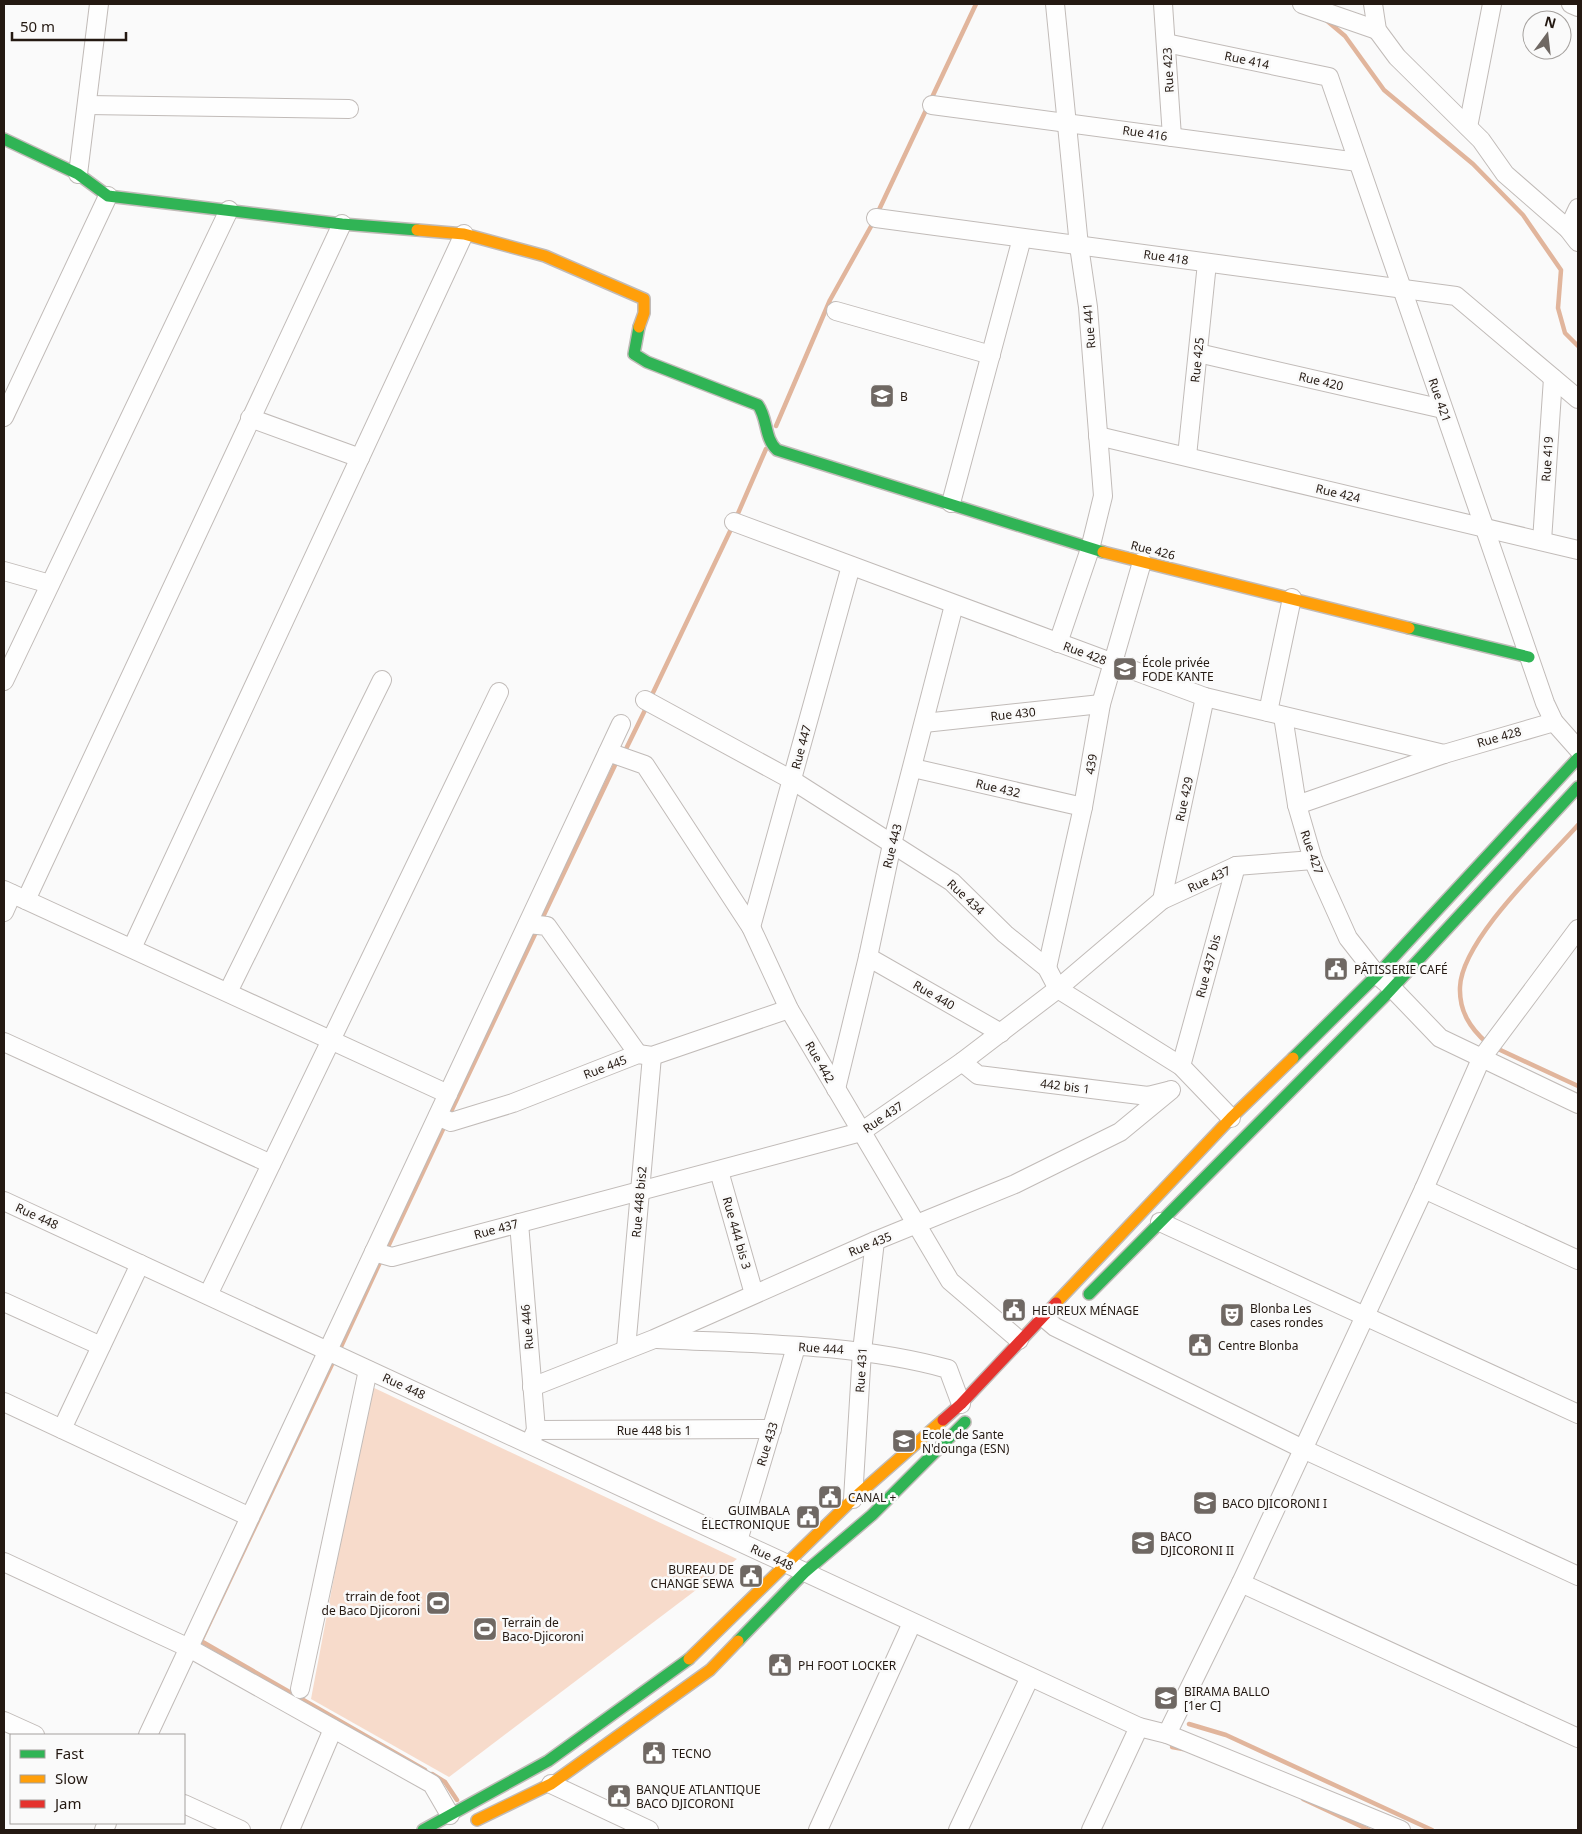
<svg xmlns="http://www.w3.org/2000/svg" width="1582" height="1834" font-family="'Noto Sans',sans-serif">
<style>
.park{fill:#f7dbcb}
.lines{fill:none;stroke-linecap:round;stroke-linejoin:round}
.stream{stroke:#e1b59c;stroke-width:4.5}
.street-casing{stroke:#c1bbb8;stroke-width:20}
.fast-casing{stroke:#c1bbb8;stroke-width:14}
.slow-casing{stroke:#c1bbb8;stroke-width:14}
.jam-casing{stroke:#c1bbb8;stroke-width:14}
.street{stroke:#fefefe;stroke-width:18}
.fast{stroke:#30b455;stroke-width:11}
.slow{stroke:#ff9f0a;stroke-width:11}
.jam{stroke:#e5322d;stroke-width:11}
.labels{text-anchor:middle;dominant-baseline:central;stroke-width:5;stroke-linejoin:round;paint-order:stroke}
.street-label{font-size:12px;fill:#241912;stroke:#fafafa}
.poi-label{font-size:12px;fill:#241912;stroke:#fafafa;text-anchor:start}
</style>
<rect width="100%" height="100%" fill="#fafafa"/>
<polygon class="park" points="370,1386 737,1559 449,1777 311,1699"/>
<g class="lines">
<g class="stream">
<polyline points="1326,20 1345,36 1384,90 1473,164 1523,215 1561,270 1558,308 1565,333 1578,346"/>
<polyline points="877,214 976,4"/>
<polyline points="776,426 830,300 874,221"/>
<polyline points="736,518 766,449"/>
<polyline points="650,699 733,525"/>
<polyline points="626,749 647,706"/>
<polyline points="541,921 616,763"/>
<path d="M1487 1043C1470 1028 1459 1011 1460 987 1462 939 1546 861 1578 825"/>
<polyline points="1496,1048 1578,1086"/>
<polyline points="448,1118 537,930"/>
<polyline points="386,1251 445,1125"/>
<polyline points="339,1351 382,1258"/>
<polyline points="335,1358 201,1641 425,1770"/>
<polyline points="1189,1724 1226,1735 1432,1830"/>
<polyline points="1172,1747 1183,1749"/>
<polyline points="432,1774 445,1782 457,1800"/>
<polyline points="1303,1799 1369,1830"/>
</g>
<defs>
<g id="street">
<polyline points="1055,4 1079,246 1088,307 1103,496 1090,549 1058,643"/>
<polyline points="1163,4 1172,137"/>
<polyline points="1302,4 1377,30"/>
<polyline points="1373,4 1377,30 1397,57 1481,140 1505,174 1568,229 1578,242"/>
<polyline points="1571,4 1578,7"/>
<polyline points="1166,43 1329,77 1545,703 1554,722 1578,749"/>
<polyline points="87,105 349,109"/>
<polyline points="932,105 1358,162"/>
<polyline points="1468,127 1492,4"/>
<polyline points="78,174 99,4"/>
<polyline points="876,218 1456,296 1578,399"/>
<polyline points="1568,229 1578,208"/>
<polyline points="836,311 991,355"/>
<polyline points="1198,353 1443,409"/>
<polyline points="4,417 108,196"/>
<polyline points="250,418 360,458"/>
<polyline points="1098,436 1578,550"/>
<polyline points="1187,456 1207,263"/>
<polyline points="951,503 1022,238"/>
<polyline points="734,522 1205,697 1444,754"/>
<polyline points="1542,541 1553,378"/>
<polyline points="4,571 50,584"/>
<polyline points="4,681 229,210"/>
<polyline points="645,700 792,780 952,882 1005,934 1047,968 1058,989 1181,1066 1231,1118"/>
<polyline points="1268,712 1292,598"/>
<polyline points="1283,716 1297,805 1313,860 1348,938 1377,975 1391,987 1440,1038 1578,1104"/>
<polyline points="924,723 1101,704"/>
<polyline points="608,752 645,765 751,927 789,1009 950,1281 1019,1340"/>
<polyline points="913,768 1083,807"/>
<polyline points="1297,805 1444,754 1554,722"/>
<polyline points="4,890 448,1094"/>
<polyline points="26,900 342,224"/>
<polyline points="1162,900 1205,697"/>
<polyline points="4,912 12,894"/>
<polyline points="528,924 547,926 638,1054"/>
<polyline points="751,927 851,566"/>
<polyline points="132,948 464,234"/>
<polyline points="868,957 1001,1033"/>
<polyline points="1047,968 1083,807 1101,704 1142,562"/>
<polyline points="228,992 382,680"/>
<polyline points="4,1042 271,1164"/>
<polyline points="962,1062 978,1075 1148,1096 1168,1091"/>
<polyline points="1181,1066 1236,866"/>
<polyline points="836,1089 868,957 892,844 954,605"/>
<polyline points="438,1116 451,1122 513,1103 638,1054 652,1056 789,1009"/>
<polyline points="719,1171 754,1294"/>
<polyline points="1424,1189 1578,1260"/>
<polyline points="4,1201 1139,1727 1167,1734 1401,1830"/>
<polyline points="1160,1222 1578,1414"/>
<polyline points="519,1223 536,1430 531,1441"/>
<polyline points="374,1252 392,1257 861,1132 962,1062 1055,991 1162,900 1236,866 1313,860"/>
<polyline points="208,1295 499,692"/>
<polyline points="4,1302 101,1346"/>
<polyline points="1042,1316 1055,1327 1303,1449 1578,1576"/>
<path d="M657 1339C754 1344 854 1343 948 1369L961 1404"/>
<polyline points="626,1349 652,1056"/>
<polyline points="532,1387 654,1339 875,1241 1015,1184 1120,1132 1171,1090"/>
<polyline points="4,1402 250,1517"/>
<polyline points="62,1429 140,1264"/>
<polyline points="536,1430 772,1429"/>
<polyline points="853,1499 862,1351 875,1241"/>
<polyline points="738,1541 796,1347"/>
<polyline points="4,1562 189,1648 432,1784 450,1815"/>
<polyline points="1241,1583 1578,1738"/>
<polyline points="300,1689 368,1370"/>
<polyline points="4,1721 35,1735"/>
<polyline points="1167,1734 1241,1583 1424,1189 1481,1059 1578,929"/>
<polyline points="148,1735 621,724"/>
<polyline points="551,1784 649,1830"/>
<polyline points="184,1804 241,1830"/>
<polyline points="104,1830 107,1823"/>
<polyline points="290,1830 333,1729"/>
<polyline points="818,1830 912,1623"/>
<polyline points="958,1830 1030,1677"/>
<polyline points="1091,1830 1139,1727"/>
</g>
<g id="fast">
<polyline points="4,139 78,174 108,196 342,224 417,230"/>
<path d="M639 327 634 354 647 362 758 405C768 419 764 438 777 450L1103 552"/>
<polyline points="1409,628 1529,657"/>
<polyline points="1293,1058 1377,975 1578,758"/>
<polyline points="1089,1294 1385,996 1578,787"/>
<polyline points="738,1641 805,1572 872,1515 965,1422"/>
<polyline points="423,1830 548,1761 689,1659"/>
</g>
<g id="slow">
<polyline points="417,230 464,234 545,256 644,299 644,313 639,327"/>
<polyline points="1103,552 1409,628"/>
<polyline points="1056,1303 1231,1118 1293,1058"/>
<polyline points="689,1659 853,1499 943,1420"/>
<polyline points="477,1820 551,1784 710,1670 738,1641"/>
</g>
<polyline id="jam" points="943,1420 961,1404 1056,1303"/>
</defs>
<use href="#street" class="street-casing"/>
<use href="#fast" class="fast-casing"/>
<use href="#slow" class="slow-casing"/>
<use href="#jam" class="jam-casing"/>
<use href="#street" class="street"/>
<use href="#fast" class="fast"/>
<use href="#slow" class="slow"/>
<use href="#jam" class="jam"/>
</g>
<defs>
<symbol id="school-square" viewBox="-11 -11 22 22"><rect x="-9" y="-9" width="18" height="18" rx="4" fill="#6f6863" stroke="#fafafa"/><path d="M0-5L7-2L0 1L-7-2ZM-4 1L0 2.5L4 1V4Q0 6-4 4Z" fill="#fff"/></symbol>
<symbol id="civic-square" viewBox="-11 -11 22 22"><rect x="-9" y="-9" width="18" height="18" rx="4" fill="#6f6863" stroke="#fafafa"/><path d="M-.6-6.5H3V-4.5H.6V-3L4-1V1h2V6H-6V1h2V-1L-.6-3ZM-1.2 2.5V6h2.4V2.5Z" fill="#fff"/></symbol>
<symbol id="theatre-square" viewBox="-11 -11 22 22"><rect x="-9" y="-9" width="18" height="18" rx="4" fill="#6f6863" stroke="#fafafa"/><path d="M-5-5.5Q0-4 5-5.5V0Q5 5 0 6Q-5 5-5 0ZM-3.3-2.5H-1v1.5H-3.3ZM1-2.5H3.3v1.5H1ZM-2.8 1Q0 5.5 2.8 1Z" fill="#fff"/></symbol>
<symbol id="university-square" viewBox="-11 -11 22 22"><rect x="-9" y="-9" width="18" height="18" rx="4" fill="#6f6863" stroke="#fafafa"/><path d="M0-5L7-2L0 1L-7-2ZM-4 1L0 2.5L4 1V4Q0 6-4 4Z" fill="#fff"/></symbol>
<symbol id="stadium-square" viewBox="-11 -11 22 22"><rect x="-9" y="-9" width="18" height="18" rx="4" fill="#6f6863" stroke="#fafafa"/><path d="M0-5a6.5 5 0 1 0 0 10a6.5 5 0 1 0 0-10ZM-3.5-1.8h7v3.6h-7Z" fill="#fff"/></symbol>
</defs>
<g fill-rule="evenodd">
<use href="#school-square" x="868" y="382" width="28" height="28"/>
<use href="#school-square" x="1111" y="655" width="28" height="28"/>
<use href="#civic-square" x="1322" y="955" width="28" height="28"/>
<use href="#civic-square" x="1000" y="1296" width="28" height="28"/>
<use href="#theatre-square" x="1218" y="1301" width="28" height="28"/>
<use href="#civic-square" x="1186" y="1331" width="28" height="28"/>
<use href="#university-square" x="890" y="1427" width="28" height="28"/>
<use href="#civic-square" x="816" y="1483" width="28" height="28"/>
<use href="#school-square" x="1191" y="1489" width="28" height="28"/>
<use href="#civic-square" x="794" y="1503" width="28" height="28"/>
<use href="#school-square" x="1129" y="1529" width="28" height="28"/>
<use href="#civic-square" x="737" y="1562" width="28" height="28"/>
<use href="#stadium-square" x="424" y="1589" width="28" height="28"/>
<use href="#stadium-square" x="471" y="1615" width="28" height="28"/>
<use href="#civic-square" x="766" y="1651" width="28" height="28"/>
<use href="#school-square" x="1152" y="1684" width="28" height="28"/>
<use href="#civic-square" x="640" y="1739" width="28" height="28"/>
<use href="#civic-square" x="605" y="1782" width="28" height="28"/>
</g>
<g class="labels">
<g class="street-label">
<text transform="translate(1247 60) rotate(12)">Rue 414</text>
<text transform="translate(1168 70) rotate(-93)">Rue 423</text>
<text transform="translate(1145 133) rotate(8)">Rue 416</text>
<text transform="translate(1166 257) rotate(8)">Rue 418</text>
<text transform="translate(1089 326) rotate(-95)">Rue 441</text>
<text transform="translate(1197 360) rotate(-84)">Rue 425</text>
<text transform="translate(1321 381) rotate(13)">Rue 420</text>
<text transform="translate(1440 400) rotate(71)">Rue 421</text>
<text transform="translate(1547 459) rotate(-86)">Rue 419</text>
<text transform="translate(1338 493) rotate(13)">Rue 424</text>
<text transform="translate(1153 550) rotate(14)">Rue 426</text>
<text transform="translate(1085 653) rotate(20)">Rue 428</text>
<text transform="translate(1013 714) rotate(-6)">Rue 430</text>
<text transform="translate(1499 737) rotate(-16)">Rue 428</text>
<text transform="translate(801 747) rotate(-75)">Rue 447</text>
<text transform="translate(1091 764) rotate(-80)">439</text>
<text transform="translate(998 788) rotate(13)">Rue 432</text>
<text transform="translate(1184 799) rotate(-78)">Rue 429</text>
<text transform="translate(892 846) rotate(-76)">Rue 443</text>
<text transform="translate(1312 852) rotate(71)">Rue 427</text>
<text transform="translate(1209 879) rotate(-25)">Rue 437</text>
<text transform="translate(966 897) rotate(43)">Rue 434</text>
<text transform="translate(1208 966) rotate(-75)">Rue 437 bis</text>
<text transform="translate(934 995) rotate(30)">Rue 440</text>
<text transform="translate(820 1062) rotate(60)">Rue 442</text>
<text transform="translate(605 1067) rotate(-21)">Rue 445</text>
<text transform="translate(1065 1086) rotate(7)">442 bis 1</text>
<text transform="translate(883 1117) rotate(-34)">Rue 437</text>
<text transform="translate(639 1202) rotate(-85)">Rue 448 bis2</text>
<text transform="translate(37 1216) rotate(25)">Rue 448</text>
<text transform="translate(496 1229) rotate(-15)">Rue 437</text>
<text transform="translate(737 1233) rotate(74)">Rue 444 bis 3</text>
<text transform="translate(870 1244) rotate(-22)">Rue 435</text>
<text transform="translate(527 1327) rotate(-95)">Rue 446</text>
<text transform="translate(821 1348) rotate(4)">Rue 444</text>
<text transform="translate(861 1370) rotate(-86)">Rue 431</text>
<text transform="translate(404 1386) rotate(25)">Rue 448</text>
<text x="654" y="1430">Rue 448 bis 1</text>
<text transform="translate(767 1444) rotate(-73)">Rue 433</text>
<text transform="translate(772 1557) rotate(25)">Rue 448</text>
</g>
<g class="poi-label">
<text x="900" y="396">B</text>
<text x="1142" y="662">École privée<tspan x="1142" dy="14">FODE KANTE</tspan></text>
<text x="1354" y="969">PÂTISSERIE CAFÉ</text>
<text x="1250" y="1308">Blonba Les<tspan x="1250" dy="14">cases rondes</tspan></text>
<text x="1032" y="1310">HEUREUX MÉNAGE</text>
<text x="1218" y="1345">Centre Blonba</text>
<text x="922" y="1434">Ecole de Sante<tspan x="922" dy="14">N'dounga (ESN)</tspan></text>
<text x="848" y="1497">CANAL +</text>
<text x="1222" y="1503">BACO DJICORONI I</text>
<text x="790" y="1510" text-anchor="end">GUIMBALA<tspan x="790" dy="14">ÉLECTRONIQUE</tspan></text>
<text x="1160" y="1536">BACO<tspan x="1160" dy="14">DJICORONI II</tspan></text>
<text x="734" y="1569" text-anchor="end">BUREAU DE<tspan x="734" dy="14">CHANGE SEWA</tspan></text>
<text x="420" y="1596" text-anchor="end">trrain de foot<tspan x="420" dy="14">de Baco Djicoroni</tspan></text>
<text x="502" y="1622">Terrain de<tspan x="502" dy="14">Baco-Djicoroni</tspan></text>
<text x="798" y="1665">PH FOOT LOCKER</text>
<text x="1184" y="1691">BIRAMA BALLO<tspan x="1184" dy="14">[1er C]</tspan></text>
<text x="672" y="1753">TECNO</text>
<text x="636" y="1789">BANQUE ATLANTIQUE<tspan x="636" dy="14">BACO DJICORONI</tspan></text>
</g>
</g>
<rect width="1582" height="1834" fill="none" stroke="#241912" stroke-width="10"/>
<rect x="10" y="1734" width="175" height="90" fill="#fafafa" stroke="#a4a09d"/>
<rect x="20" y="1750" width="25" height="8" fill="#30b455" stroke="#a4a09d"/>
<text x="55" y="1759" font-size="15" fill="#241912">Fast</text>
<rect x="20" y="1775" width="25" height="8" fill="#ff9f0a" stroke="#a4a09d"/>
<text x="55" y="1784" font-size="15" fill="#241912">Slow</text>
<rect x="20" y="1800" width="25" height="8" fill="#e5322d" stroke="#a4a09d"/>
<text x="55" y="1809" font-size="15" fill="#241912">Jam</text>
<g transform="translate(1547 35) rotate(15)"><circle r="24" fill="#fafafa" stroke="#a4a09d"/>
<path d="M0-4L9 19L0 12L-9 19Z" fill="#6f6863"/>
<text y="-8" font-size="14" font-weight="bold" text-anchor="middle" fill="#241912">N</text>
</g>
<path d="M12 32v8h114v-8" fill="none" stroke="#241912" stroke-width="2.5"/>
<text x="20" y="32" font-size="15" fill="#241912" stroke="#fafafa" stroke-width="4" paint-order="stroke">50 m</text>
</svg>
